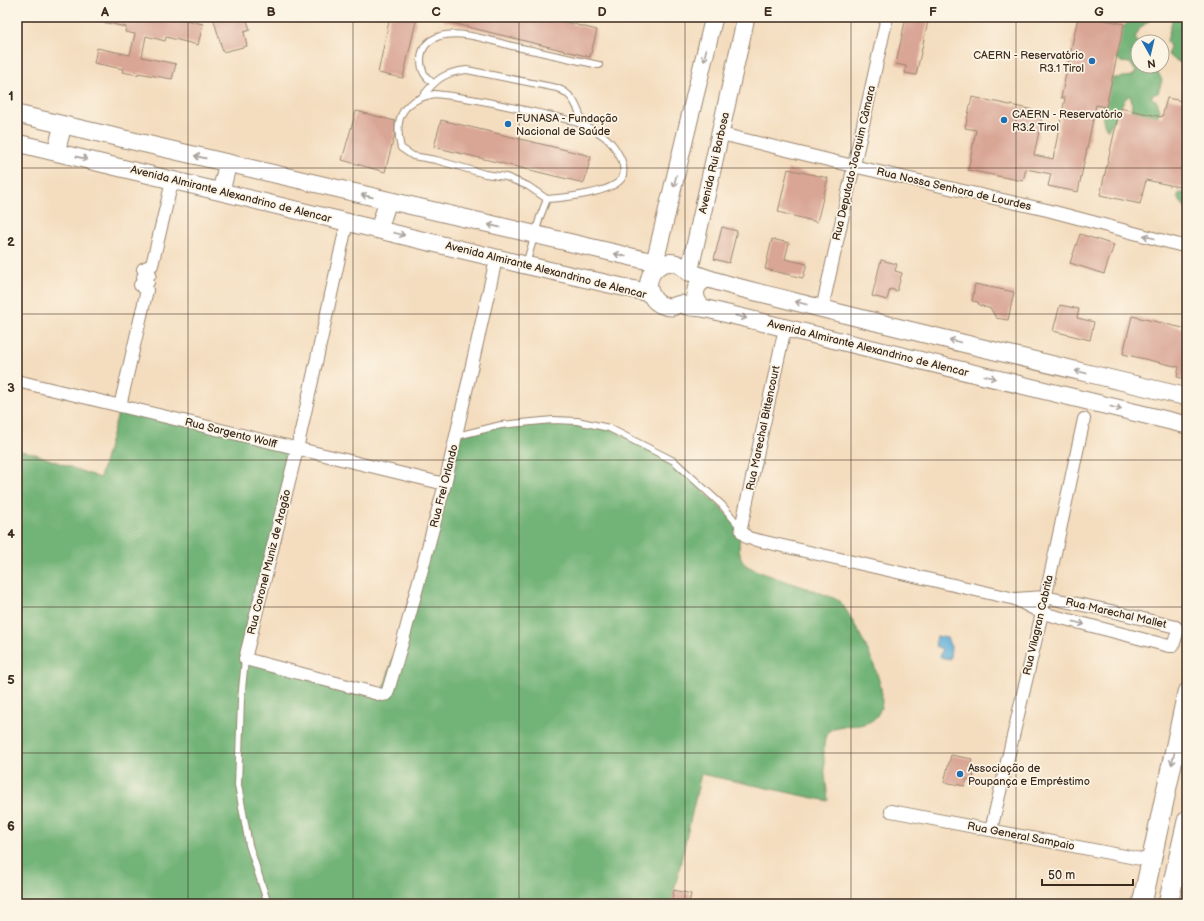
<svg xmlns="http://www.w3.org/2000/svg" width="1204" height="921" font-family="'Balsamiq Sans',sans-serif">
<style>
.forest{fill:#72b377;stroke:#566e4a}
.water{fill:#5eafd9;stroke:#4c6c7c}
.building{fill:#d9a595}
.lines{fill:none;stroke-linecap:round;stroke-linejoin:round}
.lane-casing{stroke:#98846e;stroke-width:8}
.street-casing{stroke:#98846e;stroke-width:14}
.secondary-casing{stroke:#98846e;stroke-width:19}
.primary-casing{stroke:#98846e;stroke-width:21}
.lane{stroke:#fff;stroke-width:6}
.street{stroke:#fff;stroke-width:12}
.secondary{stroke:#fff;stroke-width:17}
.primary{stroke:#fff;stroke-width:19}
.oneway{stroke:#a79f9a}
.grid{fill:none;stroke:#3b2a1e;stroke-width:1;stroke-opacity:0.55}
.poi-dot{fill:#1f6fb2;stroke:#fcf5e5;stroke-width:1.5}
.labels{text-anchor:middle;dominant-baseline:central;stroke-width:3.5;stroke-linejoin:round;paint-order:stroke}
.poi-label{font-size:11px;fill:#3b2a1e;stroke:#fcf5e5;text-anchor:start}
.street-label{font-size:11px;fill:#3b2a1e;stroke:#fcf5e5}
.neatline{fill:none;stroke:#3b2a1e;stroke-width:1.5}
.grid-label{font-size:13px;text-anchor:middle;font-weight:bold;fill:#3b2a1e}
</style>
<rect width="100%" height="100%" fill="#fcf5e5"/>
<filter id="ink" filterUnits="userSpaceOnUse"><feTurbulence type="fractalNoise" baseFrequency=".025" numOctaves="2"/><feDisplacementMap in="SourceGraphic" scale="8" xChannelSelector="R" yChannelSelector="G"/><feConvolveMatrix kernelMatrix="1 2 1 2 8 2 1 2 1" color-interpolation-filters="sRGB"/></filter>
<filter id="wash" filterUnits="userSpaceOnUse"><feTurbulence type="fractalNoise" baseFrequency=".012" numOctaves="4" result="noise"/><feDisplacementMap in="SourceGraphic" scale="16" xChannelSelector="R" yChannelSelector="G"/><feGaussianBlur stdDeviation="0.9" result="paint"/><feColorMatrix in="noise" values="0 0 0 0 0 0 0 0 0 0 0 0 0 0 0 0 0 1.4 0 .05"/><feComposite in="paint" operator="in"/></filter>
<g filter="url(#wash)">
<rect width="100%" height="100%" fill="#f4ddbf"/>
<g class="forest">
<path d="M1131 17H1150V20L1140 28 1135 38 1138 45V66H1156V69L1162 80 1158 93 1153 94 1151 98 1157 101 1160 111 1155 120 1131 114 1132 103 1130 95 1125 99 1108 130C1097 119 1105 92 1107 79L1132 76 1136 72 1130 63 1121 62 1111 52 1119 32 1129 21Z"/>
<polygon points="1173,17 1187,17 1180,21 1187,21 1187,64 1179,62 1169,56 1168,53 1170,47 1167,41"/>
<polygon points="1179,193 1187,193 1187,209 1177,198"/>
<path d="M120 406 297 449 245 659 382 695 457 436 501 425 553 420 609 428 674 461 741 528C740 540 736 552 744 563 750 572 808 587 823 594 828 596 838 599 841 603 855 621 884 678 882 700 882 708 878 717 871 721 859 729 837 722 828 732 819 744 827 785 828 801L701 774 671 904H17V450L35 454 100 478Z"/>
</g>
<polygon class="water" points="937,636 947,638 951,647 950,659 940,657 942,649 935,646"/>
<g id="blocks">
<g class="building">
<polygon points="98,17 173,17 203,24 198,45 166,37 165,41 146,36 142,57 176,64 172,79 138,73 138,75 122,72 123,69 94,63 97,48 130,55 135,34 125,32 126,27 98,21"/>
<polygon points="213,17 246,17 250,30 244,32 247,46 223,52"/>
<polygon points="390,17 417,17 403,78 378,73"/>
<polygon points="444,17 546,17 597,30 590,57 444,21"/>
<polygon points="906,17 929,17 916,75 905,73 906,66 896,64"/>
<polygon points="1078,17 1091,17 1124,24 1106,107 1096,105 1078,192 1048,186 1051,174 1026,169 1023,181 968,170 976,130 965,128 972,97 1043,112 1034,155 1053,159 1065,98 1061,98"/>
<polygon points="1167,98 1187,102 1187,175 1184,188 1146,180 1140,204 1100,195 1120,108 1162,117"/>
<polygon points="356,111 395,121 394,137 385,172 342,160"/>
<polygon points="441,120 591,156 584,183 434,147"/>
<polygon points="788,169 828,178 817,222 778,212"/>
<polygon points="722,227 737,231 729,263 714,259"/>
<polygon points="1080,234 1114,245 1104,274 1070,263"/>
<polygon points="772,239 789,243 785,259 807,264 803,278 765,269"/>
<polygon points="881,260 897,264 895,271 902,273 897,291 890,289 887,300 872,296"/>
<polygon points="975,284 1014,292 1008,320 996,318 991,309 979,305 978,302 972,301"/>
<polygon points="1060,305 1079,309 1077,318 1094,322 1090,340 1053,331"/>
<polygon points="1132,316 1187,329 1187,379 1177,377 1179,367 1123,354"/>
<polygon points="951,755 972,759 970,767 975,768 973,779 967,779 965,786 944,782"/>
<polygon points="674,890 691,894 689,904 671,904"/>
</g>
</g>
</g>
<g filter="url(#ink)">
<use href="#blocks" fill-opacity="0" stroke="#98846e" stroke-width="1"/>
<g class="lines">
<defs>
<g id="lane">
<path d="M433 83C425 77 421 71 421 60 421 48 428 40 440 36 463 30 490 41 512 46 541 52 570 59 599 65"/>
<path d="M435 94C465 97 495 103 524 110 544 114 564 117 583 125 600 132 611 139 619 155 623 161 625 172 622 178 613 193 563 198 547 199L528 186 506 177 485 174 436 160 413 156 401 148C393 117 403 100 435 94Z"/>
<path d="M423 96C436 79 445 72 467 70L557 88C575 95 577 108 584 125"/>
<polyline points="526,264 540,217 547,199"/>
<polyline points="457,436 501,425 553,420 577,421 609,428 674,461 722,505 741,528"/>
<polyline points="245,659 241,700 238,785 249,845 268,904"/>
</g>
<g id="street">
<polyline points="721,134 853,166 1047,210 1187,247"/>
<polyline points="347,222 297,449 245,659 382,695 387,694 403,640 445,484 494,268"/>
<polyline points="822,309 887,17"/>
<polyline points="785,328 741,528 742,532 748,538 1015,599 1042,613 1169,646 1173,646 1178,630 1176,627 1111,611 1045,597 1015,599"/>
<polyline points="17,381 445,484"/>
<polyline points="120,406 147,290 140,285 148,282 143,277 150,274 143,269 152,265 170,190"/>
<polyline points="891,811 1151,861"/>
<polyline points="991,830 1042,613 1084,419"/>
</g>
<g id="secondary">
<polyline points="17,114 649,261 657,267"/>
<polyline points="17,143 525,265 649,293"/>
<polyline points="56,152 63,125"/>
<polyline points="221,191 228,163"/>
<polyline points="379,229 388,201"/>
<polyline points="657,267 656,257 714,17"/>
<polyline points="688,272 691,264 746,17"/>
<path d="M703 308C692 299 693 284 707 279"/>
<path d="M1187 397C1054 365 921 334 788 300 758 292 727 286 698 275 693 273 689 272 684 268 665 251 638 276 653 298 657 304 665 307 672 307 675 306 678 304 681 304 683 304 685 306 687 306 692 308 698 307 703 308L1187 425"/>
</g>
<g id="primary">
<polyline points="1142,904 1187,693"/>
<polyline points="1168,904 1187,821"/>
</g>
</defs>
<use href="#lane" class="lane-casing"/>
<use href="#street" class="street-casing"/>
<use href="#secondary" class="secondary-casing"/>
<use href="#primary" class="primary-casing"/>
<use href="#lane" class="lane"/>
<use href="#street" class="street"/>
<use href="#secondary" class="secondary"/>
<use href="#primary" class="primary"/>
</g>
<defs><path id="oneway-shaft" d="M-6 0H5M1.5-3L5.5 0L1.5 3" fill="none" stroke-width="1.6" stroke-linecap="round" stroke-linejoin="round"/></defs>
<g class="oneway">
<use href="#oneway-shaft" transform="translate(705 55) rotate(103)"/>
<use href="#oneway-shaft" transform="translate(200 157) rotate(-167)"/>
<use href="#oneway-shaft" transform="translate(82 158) rotate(13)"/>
<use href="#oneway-shaft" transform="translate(675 181) rotate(104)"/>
<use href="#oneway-shaft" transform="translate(367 196) rotate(-167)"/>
<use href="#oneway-shaft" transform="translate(494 226) rotate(-167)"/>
<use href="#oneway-shaft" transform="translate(399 234) rotate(14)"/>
<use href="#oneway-shaft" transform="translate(1149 237) rotate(-165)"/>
<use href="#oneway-shaft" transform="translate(620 255) rotate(-167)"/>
<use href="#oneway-shaft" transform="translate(801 303) rotate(-165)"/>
<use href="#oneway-shaft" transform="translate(741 317) rotate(14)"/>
<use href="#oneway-shaft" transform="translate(955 341) rotate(-166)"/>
<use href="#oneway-shaft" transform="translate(1081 372) rotate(-166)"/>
<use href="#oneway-shaft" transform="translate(990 377) rotate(14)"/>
<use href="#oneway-shaft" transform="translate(1116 408) rotate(14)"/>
<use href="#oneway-shaft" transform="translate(1079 623) rotate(15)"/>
<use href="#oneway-shaft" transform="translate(1173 759) rotate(102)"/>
</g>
</g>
<path class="grid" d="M188 17V904M353 17V904M519 17V904M685 17V904M851 17V904M1016 17V904M17 168H1187M17 314H1187M17 460H1187M17 607H1187M17 753H1187"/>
<g class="poi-dot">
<circle cx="1092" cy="61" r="4"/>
<circle cx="1004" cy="120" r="4"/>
<circle cx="508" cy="124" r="4"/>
<circle cx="960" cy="774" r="4"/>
</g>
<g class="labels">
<g class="poi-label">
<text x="1084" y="55" text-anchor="end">CAERN - Reservatório<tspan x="1084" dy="13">R3.1 Tirol</tspan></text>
<text x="1012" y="114">CAERN - Reservatório<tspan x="1012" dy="13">R3.2 Tirol</tspan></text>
<text x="516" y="118">FUNASA - Fundação<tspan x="516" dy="13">Nacional de Saúde</tspan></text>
<text x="968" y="768">Associação de<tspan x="968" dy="13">Poupança e Empréstimo</tspan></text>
</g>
<g class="street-label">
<text transform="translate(714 163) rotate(-77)">Avenida Rui Barbosa</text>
<text transform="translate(854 163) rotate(-77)">Rua Deputado Joaquim Câmara</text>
<text transform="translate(954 189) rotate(13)">Rua Nossa Senhora de Lourdes</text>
<text transform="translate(231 194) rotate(14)">Avenida Almirante Alexandrino de Alencar</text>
<text transform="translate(546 270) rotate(14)">Avenida Almirante Alexandrino de Alencar</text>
<text transform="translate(868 348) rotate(14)">Avenida Almirante Alexandrino de Alencar</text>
<text transform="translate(763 428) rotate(-78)">Rua Marechal Bittencourt</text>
<text transform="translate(231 433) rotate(14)">Rua Sargento Wolff</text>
<text transform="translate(444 486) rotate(-76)">Rua Frei Orlando</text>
<text transform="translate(269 562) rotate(-76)">Rua Coronel Muniz de Aragão</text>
<text transform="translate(1116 613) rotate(13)">Rua Marechal Mallet</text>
<text transform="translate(1038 625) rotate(-77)">Rua Vilagran Cabrita</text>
<text transform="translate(1021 836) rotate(11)">Rua General Sampaio</text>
</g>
</g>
<rect width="1204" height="921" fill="none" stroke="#fcf5e5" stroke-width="44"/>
<g transform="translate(1150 54) rotate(172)"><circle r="19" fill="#fcf5e5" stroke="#afa495"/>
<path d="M0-3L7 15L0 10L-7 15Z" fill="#1f6fb2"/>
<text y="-6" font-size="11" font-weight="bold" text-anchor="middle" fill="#3b2a1e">N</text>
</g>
<path d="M1042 879v6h91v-6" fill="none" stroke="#3b2a1e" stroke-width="2"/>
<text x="1048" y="879" font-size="12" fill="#3b2a1e" stroke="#fcf5e5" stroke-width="3" paint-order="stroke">50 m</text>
<rect x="22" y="22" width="1160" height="877" class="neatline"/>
<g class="grid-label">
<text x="105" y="16">A</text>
<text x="271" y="16">B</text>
<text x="436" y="16">C</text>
<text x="602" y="16">D</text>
<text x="768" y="16">E</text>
<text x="933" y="16">F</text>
<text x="1099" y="16">G</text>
<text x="11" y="100">1</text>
<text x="11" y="246">2</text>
<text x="11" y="392">3</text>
<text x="11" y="538">4</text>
<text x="11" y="684">5</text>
<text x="11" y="830">6</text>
</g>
</svg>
